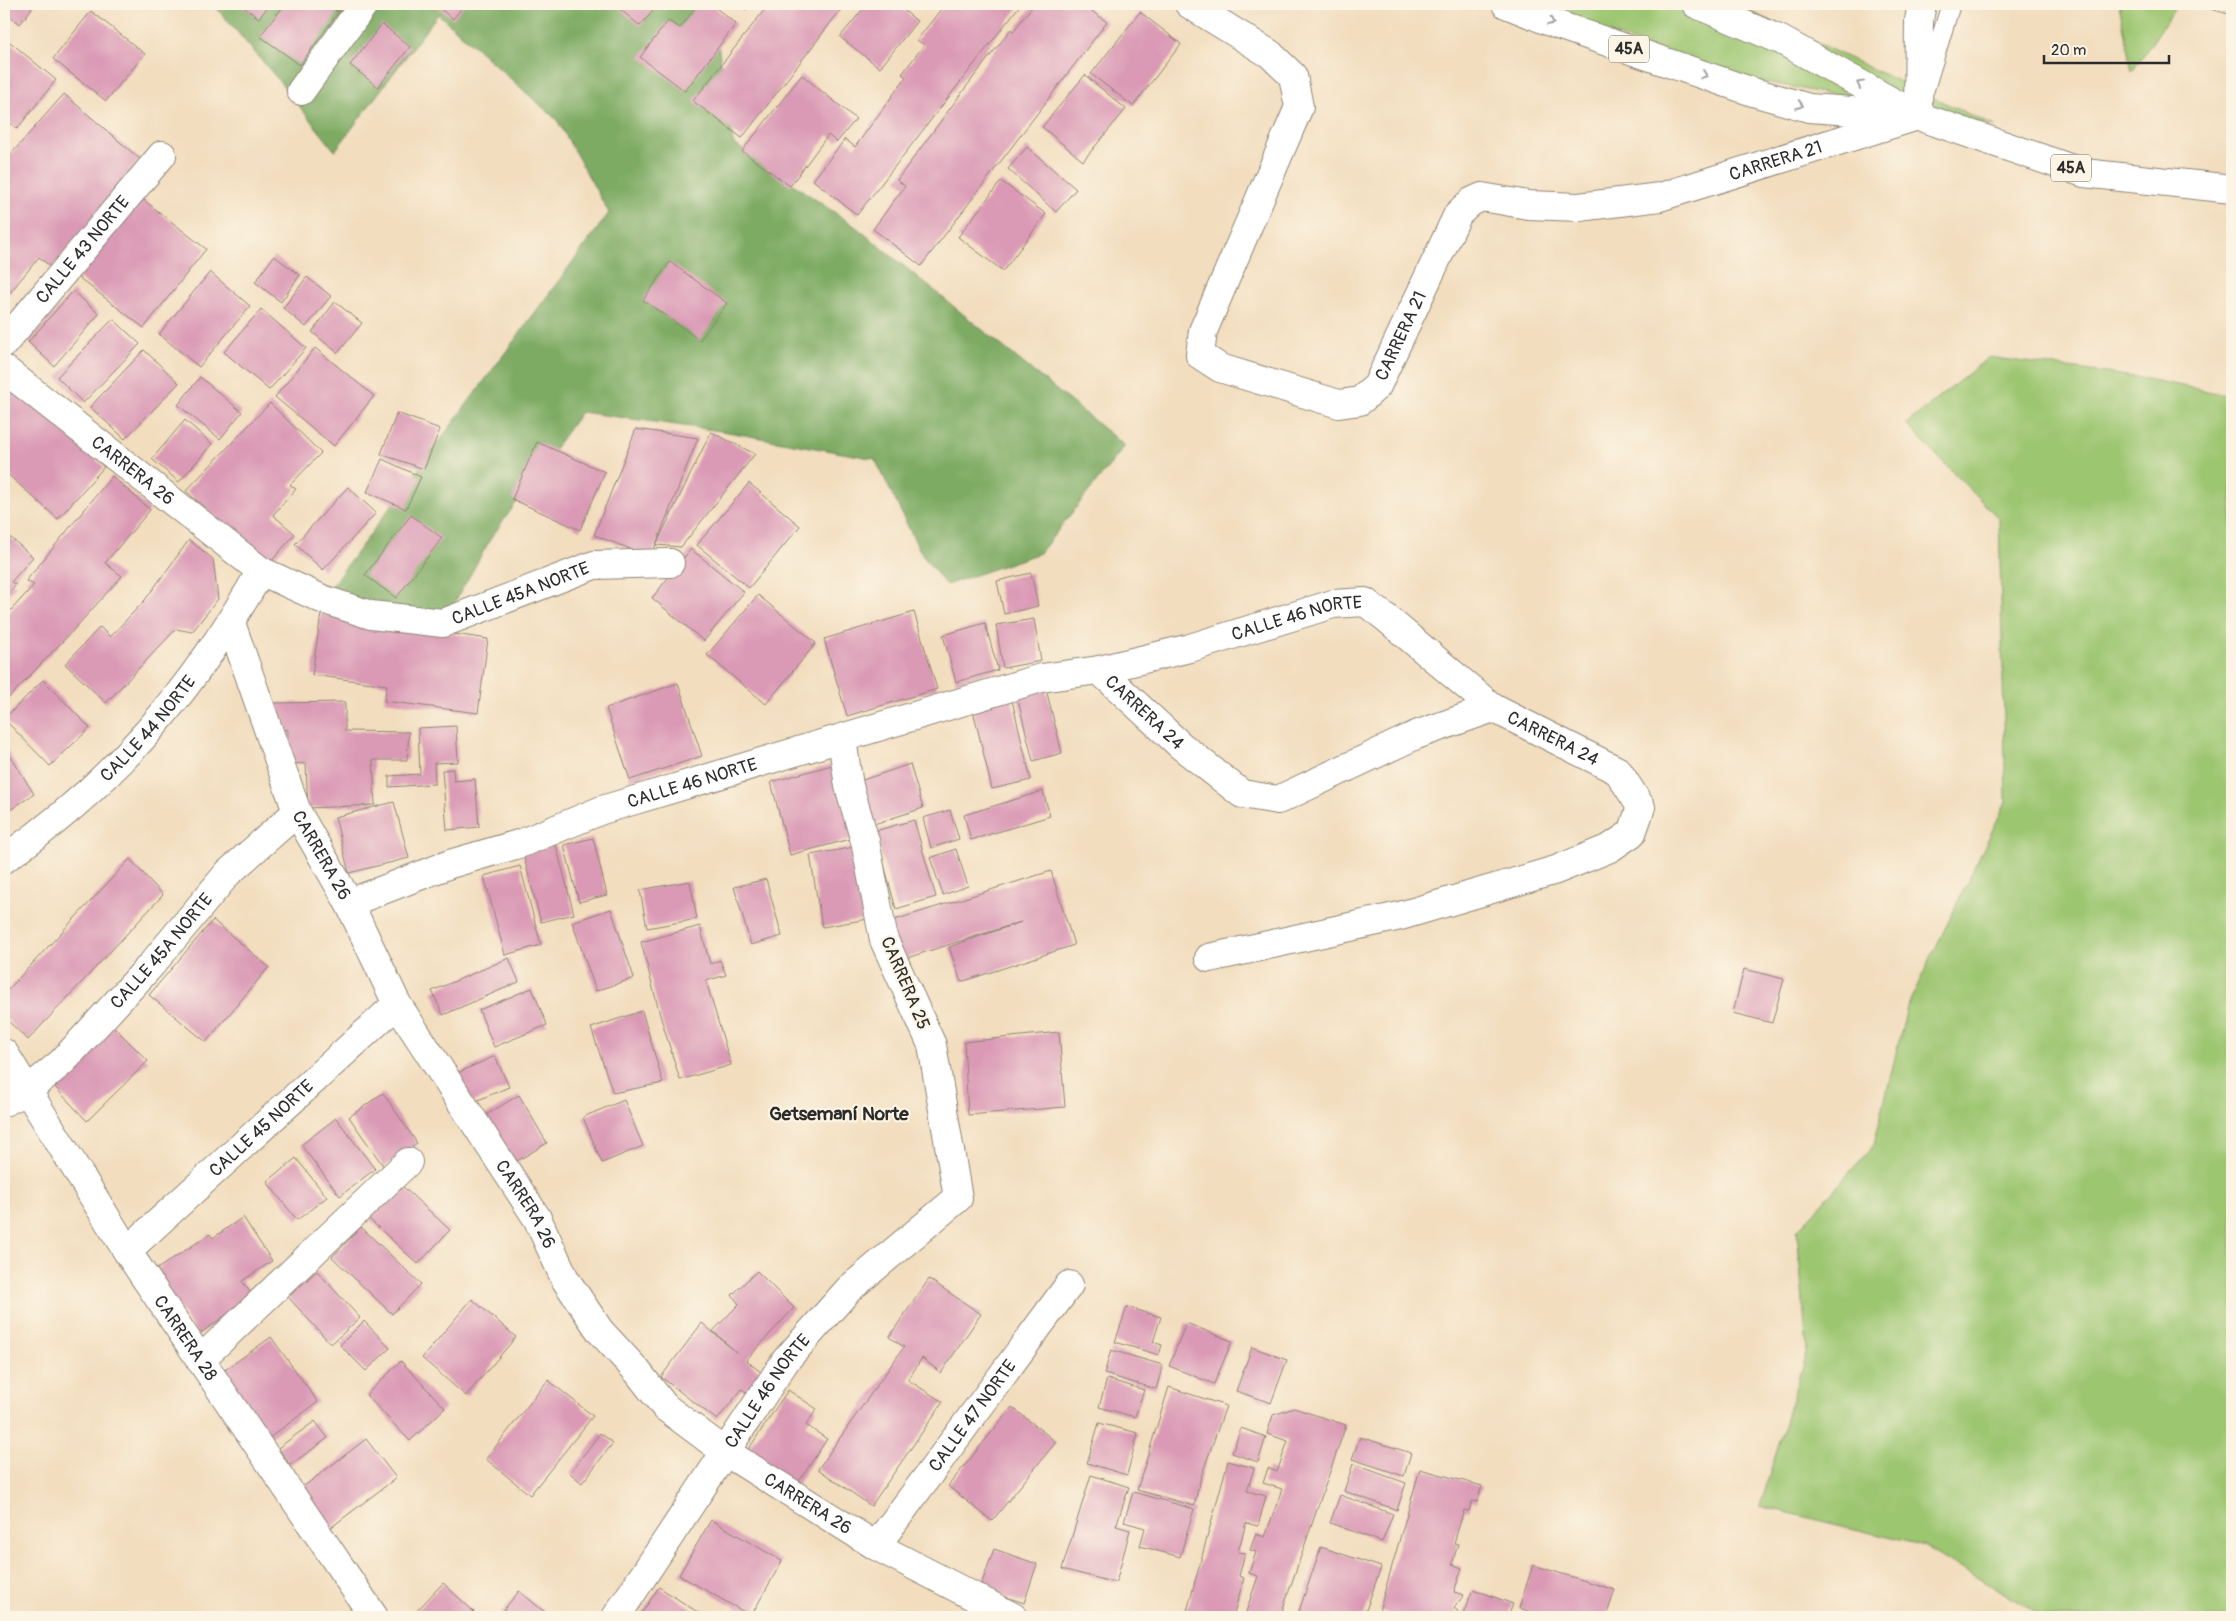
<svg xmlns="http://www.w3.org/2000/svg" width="2236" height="1621" font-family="Pangolin,sans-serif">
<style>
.green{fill:#9dc671;stroke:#64784e}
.forest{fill:#7eab63;stroke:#546b47}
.building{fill:#da9ab5}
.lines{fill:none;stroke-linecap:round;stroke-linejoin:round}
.service-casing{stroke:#8e8474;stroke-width:20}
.minor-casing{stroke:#8e8474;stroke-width:30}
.tertiary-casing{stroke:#8e8474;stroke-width:30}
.trunk-casing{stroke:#8e8474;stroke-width:30}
.service{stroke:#fff;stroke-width:18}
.minor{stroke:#fff;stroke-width:28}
.tertiary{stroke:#fff;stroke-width:28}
.trunk{stroke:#fff;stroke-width:28}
.oneway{stroke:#a0a0a0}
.labels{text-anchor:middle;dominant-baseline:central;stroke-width:4.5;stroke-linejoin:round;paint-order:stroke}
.shield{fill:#fcf5e5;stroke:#6a6863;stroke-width:1}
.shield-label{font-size:16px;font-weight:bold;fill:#2b2b2b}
.street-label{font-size:18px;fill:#2b2b2b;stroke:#fcf5e5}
.neighbourhood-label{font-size:19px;font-weight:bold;fill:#2b2b2b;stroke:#fcf5e5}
</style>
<rect width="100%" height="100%" fill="#fcf5e5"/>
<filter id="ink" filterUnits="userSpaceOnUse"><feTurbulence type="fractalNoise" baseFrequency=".02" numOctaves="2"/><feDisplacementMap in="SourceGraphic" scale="10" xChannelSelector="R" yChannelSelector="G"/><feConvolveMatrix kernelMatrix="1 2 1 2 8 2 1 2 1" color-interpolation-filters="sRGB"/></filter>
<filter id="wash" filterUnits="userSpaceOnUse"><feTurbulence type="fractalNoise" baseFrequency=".0096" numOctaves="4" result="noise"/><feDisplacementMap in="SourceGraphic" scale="20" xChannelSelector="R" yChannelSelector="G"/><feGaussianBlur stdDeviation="1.12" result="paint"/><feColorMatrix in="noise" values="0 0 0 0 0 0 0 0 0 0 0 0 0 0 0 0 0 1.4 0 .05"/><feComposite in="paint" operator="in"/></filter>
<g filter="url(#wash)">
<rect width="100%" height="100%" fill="#f2ddbe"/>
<g class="green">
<polygon points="1525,4 1734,4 1994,126 1734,76"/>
<polygon points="2119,4 2178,4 2132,72"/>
<polygon points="1989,357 2142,378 2232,396 2232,1617 2042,1617 1925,1546 1760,1506 1807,1350 1797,1231 1874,1145 1907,1007 2006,802 1999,519 1906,424"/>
</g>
<polygon class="forest" points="213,4 712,4 733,143 856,227 1125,446 1040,553 946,585 922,555 875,459 728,432 581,412 491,538 443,623 322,599 609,213 557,120 438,14 335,151 276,77"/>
<g id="blocks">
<g class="building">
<polygon points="4,4 35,4 20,24 4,11"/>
<polygon points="239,4 270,4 259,18"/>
<polygon points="285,4 327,4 338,12 300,65 260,36"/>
<polygon points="329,4 357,4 347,17"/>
<polygon points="434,4 465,4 453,19"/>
<polygon points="614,4 659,4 640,26"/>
<polygon points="698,4 711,4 736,24 685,91 640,57 668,21 680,28"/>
<polygon points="737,4 751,4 746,10"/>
<polygon points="769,4 845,4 742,138 693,101"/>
<polygon points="867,4 896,4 917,21 880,68 840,37"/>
<polygon points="945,4 1021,4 857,215 813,180 845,139 855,147 906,77 902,74 924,45 917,40"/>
<polygon points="1034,4 1082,4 1107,22 921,266 873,229 905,186 897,180 966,87 1011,29 1013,32"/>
<polygon points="1974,4 1993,4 1991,9"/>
<polygon points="2205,4 2232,4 2232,15 2204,7"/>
<polygon points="91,11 145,54 106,101 53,59"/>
<polygon points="1140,12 1181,44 1133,106 1091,74"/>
<polygon points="382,24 410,47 378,87 350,65"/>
<polygon points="4,37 56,80 17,129 4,118"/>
<polygon points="802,75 856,119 837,142 828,135 790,186 742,151"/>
<polygon points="1085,75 1126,109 1083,161 1042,127"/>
<polygon points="64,94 140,159 52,268 39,257 4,300 4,162"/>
<polygon points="1027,147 1076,189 1056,212 1008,169"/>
<polygon points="1001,181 1046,214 1003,271 958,237"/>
<polygon points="140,197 206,249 144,328 78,277"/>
<polygon points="274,256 300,275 281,302 255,282"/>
<polygon points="670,262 727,303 700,340 643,300"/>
<polygon points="210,272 250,306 199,367 159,334"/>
<polygon points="307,277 331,296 306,327 283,308"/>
<polygon points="73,291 99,314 54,366 28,342"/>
<polygon points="335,302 362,323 338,353 312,332"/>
<polygon points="261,309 306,348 269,390 224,352"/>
<polygon points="113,319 140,344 83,403 57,377"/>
<polygon points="315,348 374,396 334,446 275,397"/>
<polygon points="144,350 179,383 125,439 90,407"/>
<polygon points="4,373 104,467 58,519 4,471"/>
<polygon points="200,377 242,412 220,439 178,405"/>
<polygon points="270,403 321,453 290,485 296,489 273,515 295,534 268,565 186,491"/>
<polygon points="397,413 440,429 424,469 381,454"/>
<polygon points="185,420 212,444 179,482 152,459"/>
<polygon points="636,429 698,438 651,557 594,535"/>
<polygon points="711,432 755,454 681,547 656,545"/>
<polygon points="537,442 605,472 580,530 512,499"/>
<polygon points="382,459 421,477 406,509 367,492"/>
<polygon points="112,476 150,510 105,563 122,576 77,626 4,703 4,618 34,585 26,581"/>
<polygon points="749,483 800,526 749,588 697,545"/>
<polygon points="348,487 376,513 323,570 295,544"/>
<polygon points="411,515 442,538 396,598 365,575"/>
<polygon points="4,532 33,557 11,582 16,585 4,599"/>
<polygon points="189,540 213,559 218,599 192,632 176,629 106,703 65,664 100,627 110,637 145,600"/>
<polygon points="691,549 744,592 704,641 652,598"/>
<polygon points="1031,573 1038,606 1004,614 997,581"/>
<polygon points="758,595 816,643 766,704 707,655"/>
<polygon points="914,612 937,689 847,716 824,639"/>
<polygon points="321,614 488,639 478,713 384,701 387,685 312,675"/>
<polygon points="1034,619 1041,661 1003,668 996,625"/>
<polygon points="985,623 998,670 956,682 943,635"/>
<polygon points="43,680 90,728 50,766 4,719"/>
<polygon points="678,683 702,756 630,780 606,708"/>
<polygon points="1046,689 1062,753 1033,761 1017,696"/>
<polygon points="1011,696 1031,780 992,789 972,706"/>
<polygon points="345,702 345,731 409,732 407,760 373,760 375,805 308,808 306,764 287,763 288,730 275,728 275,703"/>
<polygon points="456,726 458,762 434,763 435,784 389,787 389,776 420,774 418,728"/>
<polygon points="6,749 34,794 4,814 4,751"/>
<polygon points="839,763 858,837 790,855 771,782"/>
<polygon points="910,764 923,808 868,826 854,783"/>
<polygon points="453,769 454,781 475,779 479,827 447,830 442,770"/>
<polygon points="1043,791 1050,816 971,840 964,815"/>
<polygon points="394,802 409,858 349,873 335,817"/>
<polygon points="950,810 959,839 931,848 923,818"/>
<polygon points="914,820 936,897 896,909 875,831"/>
<polygon points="593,838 607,895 579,902 564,845"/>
<polygon points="556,845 574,914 541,922 523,854"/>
<polygon points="855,847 868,919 822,927 810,855"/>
<polygon points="956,849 968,886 943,895 930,858"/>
<polygon points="130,859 163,895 28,1040 4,1017 4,994"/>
<polygon points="520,866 541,945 505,955 484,876"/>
<polygon points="1051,871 1074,945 961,982 949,947 1021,922 897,961 885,923"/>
<polygon points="766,879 782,936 751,945 734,887"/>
<polygon points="690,881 697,919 647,928 640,890"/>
<polygon points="611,909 634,978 596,991 572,922"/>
<polygon points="213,920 269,967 206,1042 149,995"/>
<polygon points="700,926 710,964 720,960 726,975 706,981 731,1065 680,1080 660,1015 641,942"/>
<polygon points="509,958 519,982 443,1015 432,991"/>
<polygon points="1744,969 1784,979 1772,1023 1733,1013"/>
<polygon points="532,988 547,1025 494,1047 479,1010"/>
<polygon points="642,1011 663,1083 613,1093 591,1028"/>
<polygon points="113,1026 148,1061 87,1121 53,1085"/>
<polygon points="1059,1032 1065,1107 968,1115 964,1042"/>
<polygon points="495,1056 509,1087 466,1105 453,1075"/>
<polygon points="383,1093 417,1143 384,1167 349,1117"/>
<polygon points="519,1095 547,1143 509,1166 481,1118"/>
<polygon points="624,1100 643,1146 602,1163 583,1117"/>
<polygon points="336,1118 375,1169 340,1196 301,1145"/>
<polygon points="296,1158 327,1197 297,1220 267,1182"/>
<polygon points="400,1184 450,1230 418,1264 368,1218"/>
<polygon points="243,1217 272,1261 242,1281 253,1296 198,1335 154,1271 210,1234 213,1238"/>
<polygon points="361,1227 421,1284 392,1314 332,1257"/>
<polygon points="317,1271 360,1318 331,1344 288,1297"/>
<polygon points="757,1271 794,1308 746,1360 763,1374 747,1393 742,1389 717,1420 661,1377 702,1323 737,1353 713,1331 739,1304 732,1295"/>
<polygon points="929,1279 981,1314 941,1373 922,1358 908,1380 943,1402 871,1506 818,1469 904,1347 889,1337"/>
<polygon points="472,1299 516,1337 466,1396 422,1358"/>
<polygon points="1127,1307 1161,1317 1153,1342 1162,1345 1159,1355 1115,1342"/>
<polygon points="364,1321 390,1348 366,1371 340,1345"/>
<polygon points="1186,1323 1232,1341 1214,1384 1169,1366"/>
<polygon points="271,1337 318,1402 269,1438 222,1372"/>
<polygon points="1252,1347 1287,1360 1271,1403 1236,1391"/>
<polygon points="1111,1350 1163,1365 1156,1389 1104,1374"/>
<polygon points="401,1361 445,1408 410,1441 366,1395"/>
<polygon points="1107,1379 1144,1390 1135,1417 1099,1407"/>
<polygon points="548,1380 593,1416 530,1495 486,1459"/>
<polygon points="1169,1387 1226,1406 1201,1477 1194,1506 1137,1490"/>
<polygon points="788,1390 817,1409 806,1425 827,1439 796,1486 746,1453"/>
<polygon points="1012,1407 1056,1442 992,1521 948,1486"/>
<polygon points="1294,1408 1346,1425 1280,1617 1250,1617 1245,1615 1258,1576 1249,1573 1256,1552 1250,1550 1256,1534 1265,1537 1282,1489 1263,1483 1268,1468 1277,1472 1288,1441 1267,1434 1273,1415"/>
<polygon points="315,1421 328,1438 290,1465 278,1448"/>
<polygon points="1099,1423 1138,1433 1127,1475 1087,1463"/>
<polygon points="1241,1428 1266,1437 1258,1462 1232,1453"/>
<polygon points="600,1433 613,1443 582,1483 570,1473"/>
<polygon points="1360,1437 1411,1453 1404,1476 1352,1459"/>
<polygon points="366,1439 396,1478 329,1529 299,1490"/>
<polygon points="1228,1461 1254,1468 1247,1491 1266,1496 1258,1526 1246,1523 1238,1552 1245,1553 1239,1576 1244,1578 1233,1617 1210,1617 1187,1611"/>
<polygon points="1353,1464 1406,1483 1397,1510 1344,1491"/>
<polygon points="1420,1469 1482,1486 1477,1502 1472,1501 1469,1511 1464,1510 1454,1543 1458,1544 1452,1564 1462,1568 1454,1592 1464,1595 1454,1608 1458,1611 1454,1617 1400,1617 1379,1611"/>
<polygon points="1091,1475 1129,1487 1116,1526 1130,1530 1116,1583 1062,1569"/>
<polygon points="1133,1492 1194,1509 1180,1557 1140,1546 1145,1528 1124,1522"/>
<polygon points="1340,1495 1393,1514 1382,1542 1330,1523"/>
<polygon points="711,1520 782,1561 751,1616 679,1575"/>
<polygon points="1321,1547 1381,1567 1364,1616 1368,1617 1317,1617 1299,1611"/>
<polygon points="994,1549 1037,1564 1024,1603 980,1588"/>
<polygon points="1533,1565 1615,1590 1606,1617 1548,1617 1519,1608"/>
<polygon points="443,1583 474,1612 468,1617 411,1617"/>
<polygon points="659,1587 705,1617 639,1617"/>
<polygon points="1473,1589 1513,1604 1508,1617 1462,1617"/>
<polygon points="519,1591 551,1617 498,1617"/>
</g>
</g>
</g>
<g filter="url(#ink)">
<use href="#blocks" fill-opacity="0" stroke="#8e8474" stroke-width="1"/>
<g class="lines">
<defs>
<polyline id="service" points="1925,89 1951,4"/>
<g id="minor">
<path id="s1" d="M1189 4 1270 54 1293 76 1299 107 1203 331 1200 355 1220 368 1339 404 1360 401 1377 386 1458 214 1471 202 1482 197 1528 205 1579 207 1660 197 1918 116 1919 20 1922 4"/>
<polyline points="301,91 364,4"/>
<path id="s2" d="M4 343 162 155"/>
<path id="s3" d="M4 369 261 571 322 599 371 615 443 623 594 565 670 563"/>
<path id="s4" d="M231 623 297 812 349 903 397 1004 537 1218 565 1279 600 1331 637 1371 665 1407 724 1451 876 1546 1013 1617"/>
<path id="s5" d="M1099 670 1190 648 1333 604 1365 602 1385 617 1493 708"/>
<path id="s6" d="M4 859C117 781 193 689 261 571"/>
<path id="s7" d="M349 903 450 864 522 843 602 810 1041 678 1099 670 1180 745 1242 794 1278 800 1416 735 1493 708 1618 771 1641 807 1632 833 1610 848 1556 870 1400 916 1209 958"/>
<path id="s8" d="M4 1102 27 1091 62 1062 152 964 228 873 297 812"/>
<path id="s9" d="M127 1251 397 1004"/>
<polyline points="200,1360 408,1162"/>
<path id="s10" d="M876 1546 1069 1285"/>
<path id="s11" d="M616 1617 786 1360 849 1289 958 1198 932 1045 884 940 865 841 849 786 842 739"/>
</g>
<g id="tertiary">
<path id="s12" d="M4 1053 127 1251 374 1617"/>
</g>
<g id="trunk">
<polyline points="1506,4 1558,25 1753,92 1809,108 1909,115"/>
<polyline points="1696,4 1781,40 1918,116 2084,173 2232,189"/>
</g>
</defs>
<use href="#service" class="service-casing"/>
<use href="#minor" class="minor-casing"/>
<use href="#tertiary" class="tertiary-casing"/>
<use href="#trunk" class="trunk-casing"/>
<use href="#service" class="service"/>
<use href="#minor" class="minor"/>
<use href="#tertiary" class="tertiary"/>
<use href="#trunk" class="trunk"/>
</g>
<defs><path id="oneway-chevron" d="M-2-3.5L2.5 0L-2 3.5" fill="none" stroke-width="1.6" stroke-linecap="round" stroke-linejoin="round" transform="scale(1.25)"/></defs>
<g class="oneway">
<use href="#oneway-chevron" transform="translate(1551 22) rotate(22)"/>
<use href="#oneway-chevron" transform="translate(1704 75) rotate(19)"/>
<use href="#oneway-chevron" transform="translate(1860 84) rotate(-151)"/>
<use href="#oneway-chevron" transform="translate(1800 105) rotate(16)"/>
</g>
</g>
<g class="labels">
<g class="shield">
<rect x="1609" y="35.5" width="40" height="27" rx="4"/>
<rect x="2051" y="154.5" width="40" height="27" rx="4"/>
</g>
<g class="shield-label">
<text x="1629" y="49">45A</text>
<text x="2071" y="168">45A</text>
</g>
<g class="street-label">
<text stroke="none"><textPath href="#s1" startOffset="1139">CARRERA 21</textPath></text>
<text stroke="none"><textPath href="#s2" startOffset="122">CALLE 43 NORTE</textPath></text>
<text stroke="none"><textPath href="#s1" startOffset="674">CARRERA 21</textPath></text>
<text stroke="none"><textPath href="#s3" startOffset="164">CARRERA 26</textPath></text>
<text stroke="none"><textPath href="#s3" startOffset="601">CALLE 45A NORTE</textPath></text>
<text stroke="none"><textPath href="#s5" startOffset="205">CALLE 46 NORTE</textPath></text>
<text stroke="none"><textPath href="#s7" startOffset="849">CARRERA 24</textPath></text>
<text stroke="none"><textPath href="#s6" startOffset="195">CALLE 44 NORTE</textPath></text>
<text stroke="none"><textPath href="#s7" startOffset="1314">CARRERA 24</textPath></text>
<text stroke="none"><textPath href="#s7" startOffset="364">CALLE 46 NORTE</textPath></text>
<text stroke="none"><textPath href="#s4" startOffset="250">CARRERA 26</textPath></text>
<text stroke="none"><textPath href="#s8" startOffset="220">CALLE 45A NORTE</textPath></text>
<text transform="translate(905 983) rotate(67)">CARRERA 25</text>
<text stroke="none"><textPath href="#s9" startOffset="182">CALLE 45 NORTE</textPath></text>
<text stroke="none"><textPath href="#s4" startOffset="655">CARRERA 26</textPath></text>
<text stroke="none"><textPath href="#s12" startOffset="338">CARRERA 28</textPath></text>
<text stroke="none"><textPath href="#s11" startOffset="272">CALLE 46 NORTE</textPath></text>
<text stroke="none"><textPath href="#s10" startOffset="162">CALLE 47 NORTE</textPath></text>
<text stroke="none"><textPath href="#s4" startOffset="1075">CARRERA 26</textPath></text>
</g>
<g class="neighbourhood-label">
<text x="839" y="1114">Getsemaní Norte</text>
</g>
</g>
<rect width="2236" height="1621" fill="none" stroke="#fcf5e5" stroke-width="20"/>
<path d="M2044 55v8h125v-8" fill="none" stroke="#2b2b2b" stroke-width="2.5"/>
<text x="2051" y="55" font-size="15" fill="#2b2b2b" stroke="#fcf5e5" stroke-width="4" paint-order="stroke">20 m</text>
</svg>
